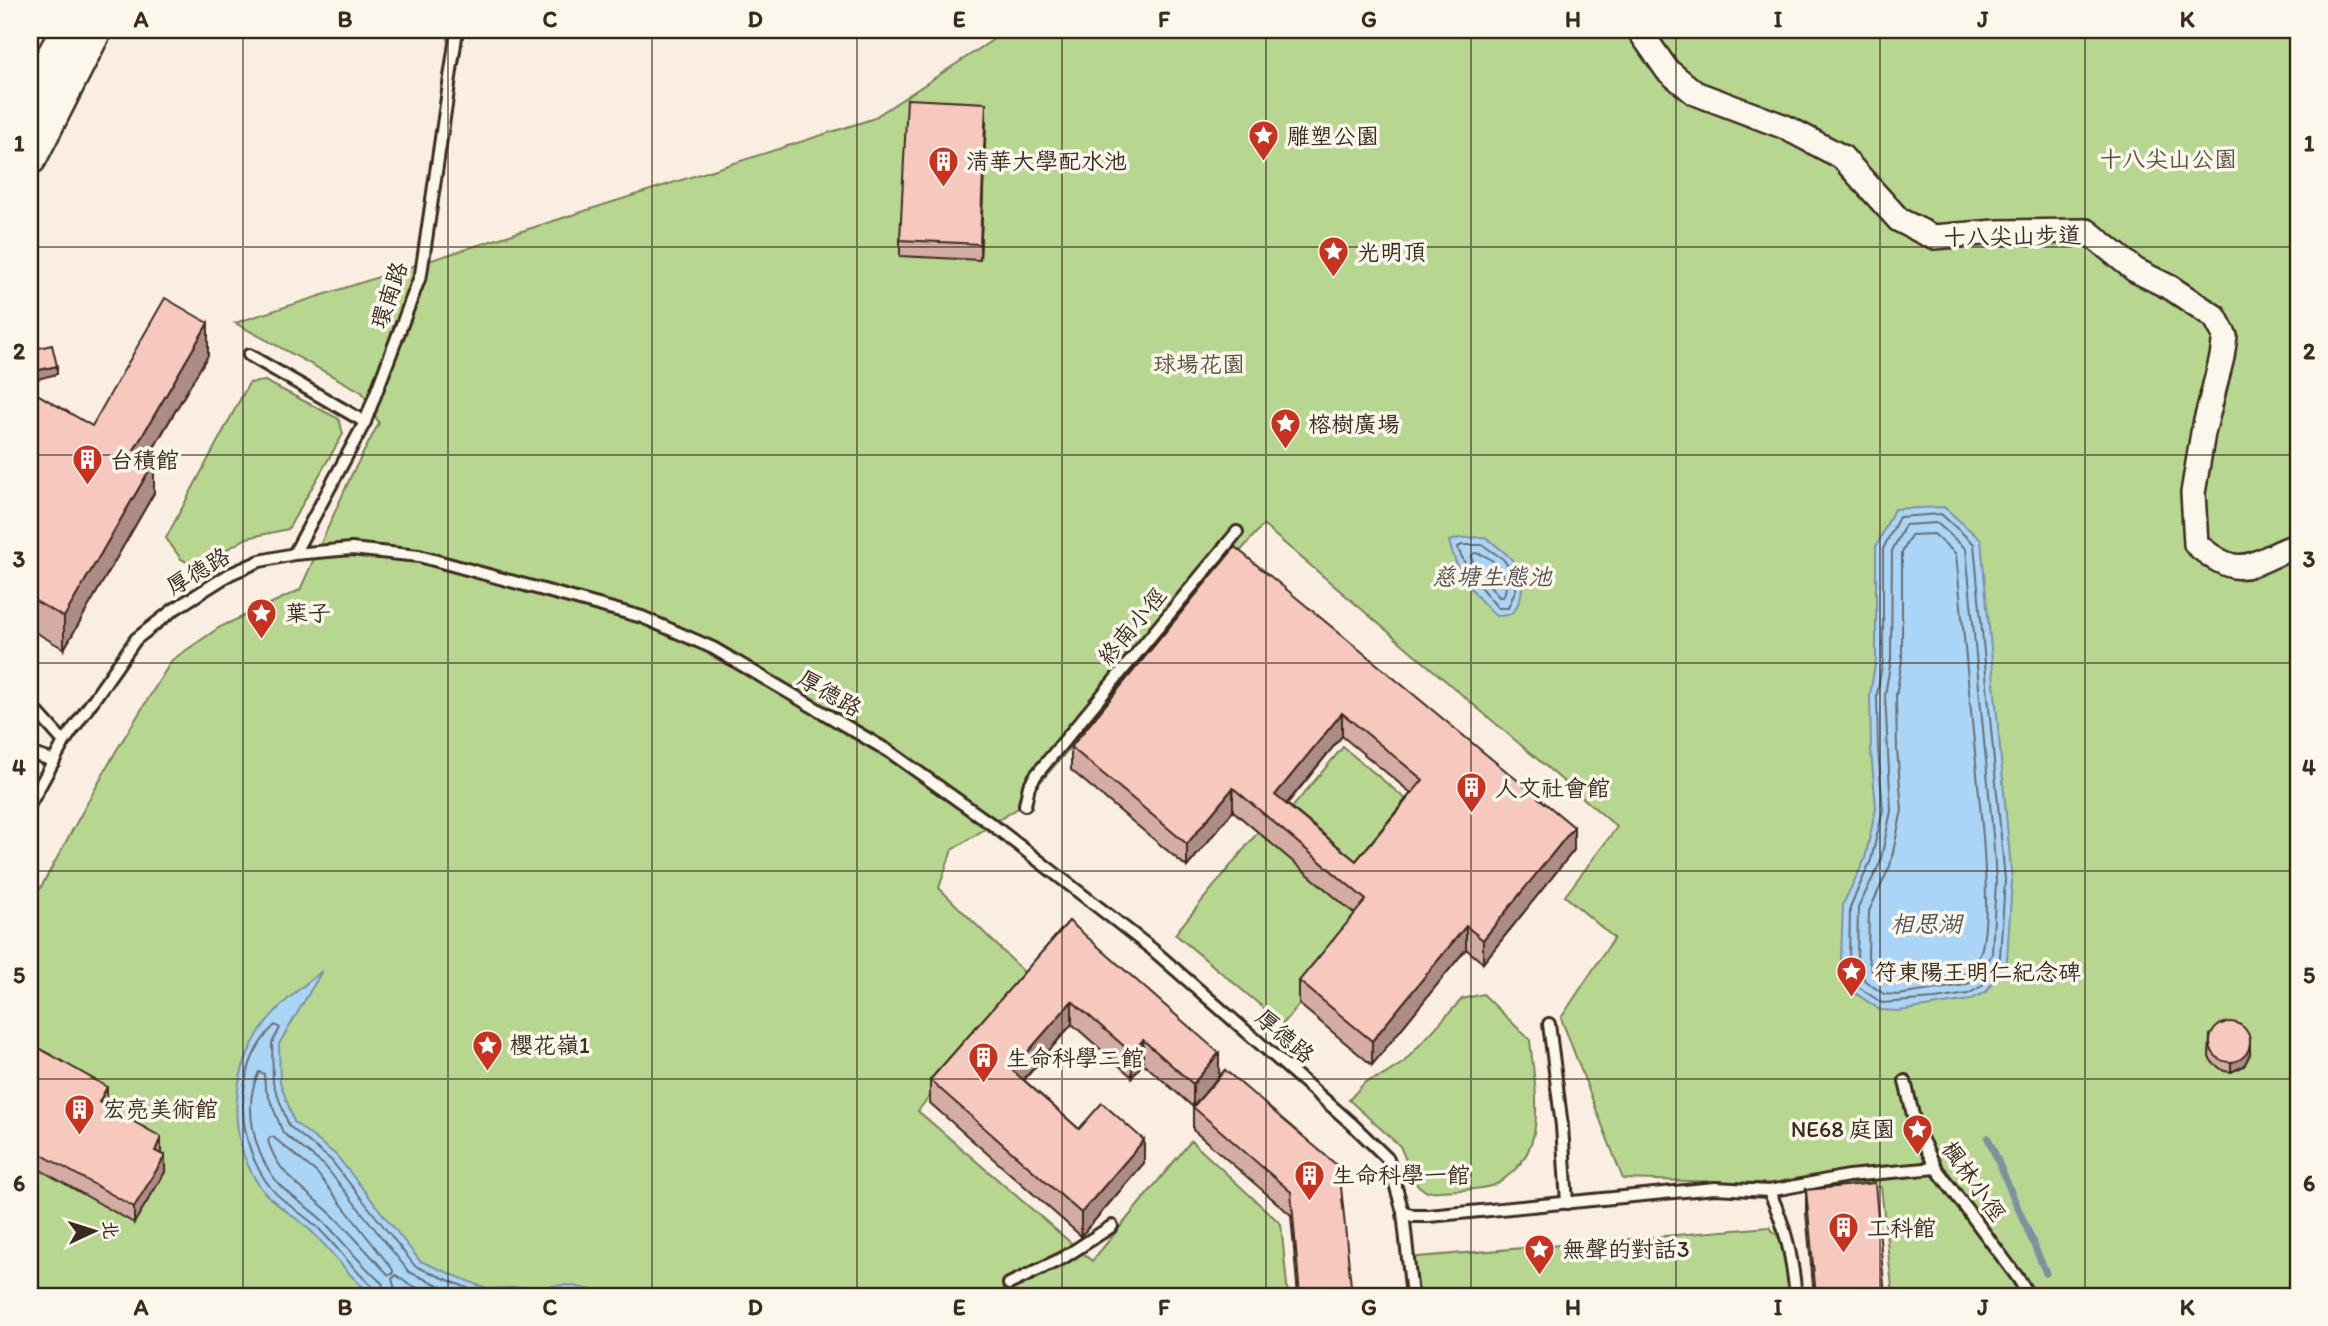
<svg xmlns="http://www.w3.org/2000/svg" width="2328" height="1326" font-family="Itim,'LXGW WenKai TC',sans-serif">
<style>
.green{fill:#b7d790;stroke:#798057;stroke-width:2}
.water{fill:#abd5f6;stroke:#7e91a0;stroke-width:2}
.lines{fill:none;stroke-linecap:round;stroke-linejoin:round}
.shore{stroke:#686e74;stroke-width:2}
.stream{stroke:#7e91a0;stroke-width:7}
.lane-casing{stroke:#3b2a1e;stroke-width:16}
.street-casing{stroke:#3b2a1e;stroke-width:28}
.secondary-casing{stroke:#3b2a1e;stroke-width:37}
.lane{stroke:#fbf7ec;stroke-width:10}
.street{stroke:#fbf7ec;stroke-width:23}
.secondary{stroke:#fbf7ec;stroke-width:32}
.wall{fill:#d4aca3;stroke:#3b2a1e;stroke-width:2;fill-rule:evenodd}
.shaded-wall{fill:#ad8c85;stroke:#3b2a1e;stroke-width:2}
.building{fill:#f7c8be;stroke:#3b2a1e;stroke-width:2;fill-rule:evenodd}
.grid{fill:none;stroke:#3b2a1e;stroke-width:2;stroke-opacity:0.55}
.labels{text-anchor:middle;dominant-baseline:central;stroke-width:7;stroke-linejoin:round;paint-order:stroke}
.poi-label{font-size:23px;fill:#3b2a1e;stroke:#fbf7ec;text-anchor:start}
.park-label{font-size:23px;fill:#5a553a;stroke:#fbf7ec}
.street-label{font-size:23px;fill:#3b2a1e;stroke:#fbf7ec}
.water-label{font-size:24px;font-style:italic;fill:#575554;stroke:#fbf7ec}
.neatline{fill:none;stroke:#3b2a1e;stroke-width:2.5}
.grid-label{font-size:23px;text-anchor:middle;font-weight:bold;fill:#3b2a1e}
</style>
<rect width="100%" height="100%" fill="#faeee3"/>
<filter id="ink" filterUnits="userSpaceOnUse"><feTurbulence type="fractalNoise" baseFrequency=".0143" numOctaves="2"/><feDisplacementMap in="SourceGraphic" scale="14" xChannelSelector="R" yChannelSelector="G"/><feConvolveMatrix kernelMatrix="1 2 1 2 8 2 1 2 1" color-interpolation-filters="sRGB"/></filter>
<g filter="url(#ink)">
<g class="green">
<polygon points="1008,30 2298,30 2298,1296 1893,1296 1881,1187 1623,1179 1561,1018 1614,938 1565,896 1617,827 1263,525 1018,808 952,850 939,888 1025,973 918,1111 1092,1261 1191,1141 1281,1224 1288,1296 30,1296 30,907 116,751 172,660 220,627 300,590 351,476 379,423 362,392 235,323 872,119"/>
<polygon points="265,381 339,419 343,434 288,529 247,538 196,567 181,559 166,538 249,383"/>
<polygon points="1343,747 1414,806 1356,875 1285,816"/>
<polygon points="1258,832 1366,923 1283,1024 1175,934"/>
<path d="M1483 994 1530 1040C1534 1083 1549 1143 1510 1174 1503 1180 1496 1186 1487 1187 1468 1191 1446 1190 1427 1192L1416 1184 1400 1146 1349 1100 1365 1082 1384 1075 1404 1062 1462 999Z"/>
<polygon points="1769,1227 1791,1250 1796,1296 1412,1296 1407,1258"/>
</g>
<g class="water">
<polygon points="1944,507 1981,540 2012,880 2007,960 1986,992 1970,1000 1899,1011 1880,1010 1851,990 1841,961 1843,904 1865,859 1876,808 1871,751 1870,694 1876,659 1876,547 1894,509"/>
<path d="M1485 537C1510 556 1532 571 1518 604 1513 615 1508 616 1496 616 1473 595 1456 571 1449 541L1460 538Z"/>
<path d="M322 971 279 1044 280 1082 294 1122 336 1155 420 1261 487 1289 568 1285 606 1293 610 1296H374C350 1279 333 1252 311 1231 298 1218 279 1208 266 1194 228 1148 228 1084 258 1034 273 1009 299 989 322 971Z"/>
</g>
<g class="lines">
<g class="shore">
<polygon points="1941,514 1974,544 2005,880 2000,957 1982,986 1968,994 1935,999 1882,1003 1857,986 1849,961 1850,907 1871,860 1883,810 1878,750 1877,695 1883,659 1883,549 1899,517"/>
<polygon points="1937,523 1966,549 1993,836 1996,881 1992,954 1976,980 1965,985 1898,995 1884,994 1865,981 1857,959 1858,908 1880,863 1891,811 1885,695 1891,659 1892,551 1905,525"/>
<path d="M1934 534 1956 554 1983 836C1985 871 1989 914 1982 948 1980 957 1973 966 1967 972L1933 980 1888 984 1873 974 1868 957 1869 911 1890 866 1902 810 1897 749 1896 696 1902 660V553L1911 535Z"/>
<polygon points="1462,545 1483,545 1503,559 1513,573 1516,589 1508,608 1498,608 1471,576 1459,551 1458,547"/>
<path d="M1474 553C1494 554 1513 579 1503 597H1499L1478 571 1471 557Z"/>
<path d="M270 1137H273L317 1173 393 1270V1274L389 1275 385 1271C366 1251 348 1229 328 1211 302 1187 279 1176 268 1141Z"/>
<path d="M377 1296 375 1289C353 1270 337 1246 316 1226 302 1213 283 1203 271 1188 235 1143 231 1067 275 1025L280 1028 272 1043 273 1083 289 1126 331 1160 415 1266 486 1296"/>
<path d="M386 1296 382 1283C360 1264 343 1241 323 1221 309 1207 290 1197 278 1183 254 1154 242 1106 259 1072L264 1074 265 1087 283 1133 325 1166 409 1272 463 1296"/>
<polyline points="397,1296 392,1279 396,1275 408,1284 436,1296"/>
<polyline points="492,1296 568,1292 587,1296"/>
</g>
<polyline class="stream" points="1988,1138 2046,1273"/>
<defs>
<g id="lane">
<polyline points="249,355 365,422"/>
<polyline points="294,554 365,422 421,274 457,30"/>
<polyline points="30,708 39,714 64,742"/>
<polyline points="30,753 54,761"/>
<polyline points="30,804 64,742 136,639 173,610 230,574 260,561 294,554 351,549 419,556 642,617 713,648 890,752 994,826 1152,949 1352,1124 1388,1159 1403,1212 1412,1296"/>
<polyline points="1025,805 1029,786 1036,775 1237,532"/>
<polyline points="1549,1024 1562,1126 1567,1203"/>
<polyline points="1905,1081 1916,1128 1936,1168 2018,1278 2029,1296"/>
<path d="M1769 1191C1786 1227 1792 1257 1796 1296"/>
<polyline points="1403,1212 1413,1216 1429,1216 1715,1188 1769,1191 1848,1176 1936,1168"/>
<polyline points="1009,1284 1063,1258 1112,1226"/>
</g>
<path id="street" d="M1639 30 1667 70 1695 93 1785 127 1842 157 1899 220 1933 237 1996 232 2087 231 2135 270 2171 288 2215 317 2225 336 2222 357 2203 433 2193 493 2196 544C2242 584 2251 562 2298 545"/>
<g id="secondary">
<polyline points="30,97 68,30"/>
<polyline points="30,158 95,30"/>
</g>
</defs>
<use href="#lane" class="lane-casing"/>
<use href="#street" class="street-casing"/>
<use href="#secondary" class="secondary-casing"/>
<use href="#lane" class="lane"/>
<use href="#street" class="street"/>
<use href="#secondary" class="secondary"/>
</g>
<g class="wall">
<polygon points="986,119 980,260 900,256 900,240"/>
<polygon points="208,355 148,458 154,493 64,649 30,629 30,390 92,426"/>
<path d="M1235 547 1574 850 1483 963 1466 949 1372 1065 1299 1004V981L1355 914 1233 811 1187 867 1071 770V747ZM1342 736 1411 793 1356 861 1287 804Z"/>
<polygon points="1069,921 1219,1076 1225,1070 1352,1296 1298,1296 1291,1215 1193,1130 1193,1107 1143,1063 1132,1077 1072,1024 1024,1080 1079,1129 1144,1163 1081,1236 930,1103 930,1080"/>
<polygon points="2210,1035 2250,1054 2244,1066 2231,1072 2224,1071 2213,1063 2209,1057"/>
<polygon points="30,1043 107,1103 106,1106 161,1154 165,1172 134,1223 30,1164"/>
<polygon points="1806,1190 1885,1296 1814,1296 1806,1213"/>
</g>
<g class="shaded-wall">
<polygon points="986,103 986,119 980,260 980,244"/>
<polygon points="208,323 208,355 134,481 134,450"/>
<polygon points="57,366 57,374 30,381 30,372"/>
<polygon points="154,462 154,493 64,649 64,617"/>
<polygon points="1342,713 1342,736 1275,818 1275,795"/>
<polygon points="1233,788 1233,811 1187,867 1187,844"/>
<polygon points="1574,827 1574,850 1483,963 1483,940"/>
<polygon points="1466,926 1466,949 1372,1065 1372,1041"/>
<polygon points="1072,1001 1072,1024 1012,1093 1012,1070"/>
<polygon points="1143,1040 1143,1063 1132,1077 1132,1053"/>
<polygon points="2250,1045 2250,1054 2244,1066 2231,1072 2231,1063"/>
<polygon points="1219,1053 1219,1076 1193,1107 1193,1084"/>
<polygon points="107,1087 107,1103 99,1118 99,1102"/>
<polygon points="161,1137 161,1153 155,1167 155,1151"/>
<polygon points="1144,1140 1144,1163 1081,1236 1081,1213"/>
<polygon points="165,1156 165,1172 134,1223 134,1207"/>
</g>
<g class="building">
<polygon points="907,99 986,103 980,244 900,240"/>
<polygon points="165,298 208,323 134,450 154,462 64,617 30,598 30,390 92,426"/>
<polygon points="52,345 57,366 30,372 30,350"/>
<path d="M1235 547 1574 827 1483 940 1466 926 1372 1041 1299 981 1366 900 1233 788 1187 844 1071 747ZM1342 713 1423 780 1356 861 1275 795Z"/>
<polygon points="1069,921 1219,1053 1193,1084 1143,1040 1132,1053 1072,1001 1012,1070 1079,1129 1102,1103 1144,1140 1081,1213 930,1080"/>
<circle cx="2230" cy="1042" r="20"/>
<polygon points="30,1043 107,1087 99,1102 161,1137 155,1151 165,1156 134,1207 30,1148"/>
<polygon points="1225,1070 1339,1167 1352,1296 1300,1296 1291,1192 1193,1107"/>
<polygon points="1875,1183 1885,1296 1816,1296 1806,1190"/>
<polygon points="2298,1288 2298,1296 2216,1296"/>
</g>
</g>
<path class="grid" d="M243 30V1296M448 30V1296M652 30V1296M857 30V1296M1062 30V1296M1266 30V1296M1471 30V1296M1676 30V1296M1880 30V1296M2085 30V1296M30 247H2298M30 455H2298M30 663H2298M30 871H2298M30 1079H2298"/>
<defs>
<symbol id="sight-pin" viewBox="-11 -11 22 30"><path d="M0 17L-7.5 6A9.5 9.5 0 1 1 7.5 6Z" fill="#c8321e" stroke="#fbf7ec"/><path d="M0-6L1.8-2.2L6-1.7L2.9 1.2L3.7 5.4L0 3.3L-3.7 5.4L-2.9 1.2L-6-1.7L-1.8-2.2Z" fill="#fff"/></symbol>
<symbol id="building-pin" viewBox="-11 -11 22 30"><path d="M0 17L-7.5 6A9.5 9.5 0 1 1 7.5 6Z" fill="#c8321e" stroke="#fbf7ec"/><path d="M-4-6H4V6H1V3H-1V6H-4ZM-2.5-4.3h1.7v1.8h-1.7ZM.8-4.3h1.7v1.8H.8ZM-2.5-1h1.7V.8h-1.7ZM.8-1h1.7V.8H.8Z" fill="#fff"/></symbol>
</defs>
<g fill-rule="evenodd">
<use href="#sight-pin" x="1246" y="118" width="35" height="47"/>
<use href="#building-pin" x="926" y="144" width="35" height="47"/>
<use href="#sight-pin" x="1316" y="234" width="35" height="47"/>
<use href="#sight-pin" x="1268" y="406" width="35" height="47"/>
<use href="#building-pin" x="70" y="442" width="35" height="47"/>
<use href="#sight-pin" x="244" y="596" width="35" height="47"/>
<use href="#building-pin" x="1454" y="770" width="35" height="47"/>
<use href="#sight-pin" x="1834" y="954" width="35" height="47"/>
<use href="#sight-pin" x="470" y="1028" width="35" height="47"/>
<use href="#building-pin" x="966" y="1040" width="35" height="47"/>
<use href="#building-pin" x="62" y="1092" width="35" height="47"/>
<use href="#sight-pin" x="1900" y="1112" width="35" height="47"/>
<use href="#building-pin" x="1292" y="1158" width="35" height="47"/>
<use href="#building-pin" x="1826" y="1210" width="35" height="47"/>
<use href="#sight-pin" x="1522" y="1232" width="35" height="47"/>
</g>
<g class="labels">
<g class="poi-label">
<text x="1287" y="136">雕塑公園</text>
<text x="966" y="161">清華大學配水池</text>
<text x="1357" y="252">光明頂</text>
<text x="1308" y="424">榕樹廣場</text>
<text x="110" y="460">台積館</text>
<text x="285" y="613">葉子</text>
<text x="1495" y="788">人文社會館</text>
<text x="1874" y="972">符東陽王明仁紀念碑</text>
<text x="510" y="1045">櫻花嶺1</text>
<text x="1006" y="1058">生命科學二館</text>
<text x="103" y="1109">宏亮美術館</text>
<text x="1895" y="1129" text-anchor="end">NE68 庭園</text>
<text x="1332" y="1175">生命科學一館</text>
<text x="1867" y="1228">工科館</text>
<text x="1562" y="1249">無聲的對話3</text>
</g>
<g class="park-label">
<text x="2168" y="159">十八尖山公園</text>
<text x="1199" y="364">球場花園</text>
</g>
<g class="street-label">
<text transform="translate(2012 236) rotate(-1)">十八尖山步道</text>
<text transform="translate(389 295) rotate(-71)">環南路</text>
<text transform="translate(198 571) rotate(-31)">厚德路</text>
<text transform="translate(1132 626) rotate(-50)">終南小徑</text>
<text transform="translate(830 693) rotate(30)">厚德路</text>
<text transform="translate(1285 1036) rotate(41)">厚德路</text>
<text transform="translate(1974 1181) rotate(55)">楓林小徑</text>
</g>
<g class="water-label">
<text x="1492" y="576">慈塘生態池</text>
<text x="1926" y="923">相思湖</text>
</g>
</g>
<rect width="2328" height="1326" fill="none" stroke="#fbf7ec" stroke-width="77"/>
<g transform="translate(94 1231) rotate(86)" stroke="#fbf7ec" stroke-width="5" paint-order="stroke">
<path d="M0-5L12 26L0 18L-12 26Z" fill="#3b2a1e"/>
<text y="-10" font-size="19" font-weight="bold" text-anchor="middle" fill="#3b2a1e">北</text>
</g>
<rect x="38" y="38" width="2252" height="1250" class="neatline"/>
<g class="grid-label">
<text x="141" y="27">A</text>
<text x="345" y="27">B</text>
<text x="550" y="27">C</text>
<text x="755" y="27">D</text>
<text x="959" y="27">E</text>
<text x="1164" y="27">F</text>
<text x="1369" y="27">G</text>
<text x="1573" y="27">H</text>
<text x="1778" y="27">I</text>
<text x="1983" y="27">J</text>
<text x="2187" y="27">K</text>
<text x="19" y="151">1</text>
<text x="2309" y="151">1</text>
<text x="19" y="359">2</text>
<text x="2309" y="359">2</text>
<text x="19" y="567">3</text>
<text x="2309" y="567">3</text>
<text x="19" y="775">4</text>
<text x="2309" y="775">4</text>
<text x="19" y="983">5</text>
<text x="2309" y="983">5</text>
<text x="19" y="1191">6</text>
<text x="2309" y="1191">6</text>
<text x="141" y="1315">A</text>
<text x="345" y="1315">B</text>
<text x="550" y="1315">C</text>
<text x="755" y="1315">D</text>
<text x="959" y="1315">E</text>
<text x="1164" y="1315">F</text>
<text x="1369" y="1315">G</text>
<text x="1573" y="1315">H</text>
<text x="1778" y="1315">I</text>
<text x="1983" y="1315">J</text>
<text x="2187" y="1315">K</text>
</g>
</svg>
